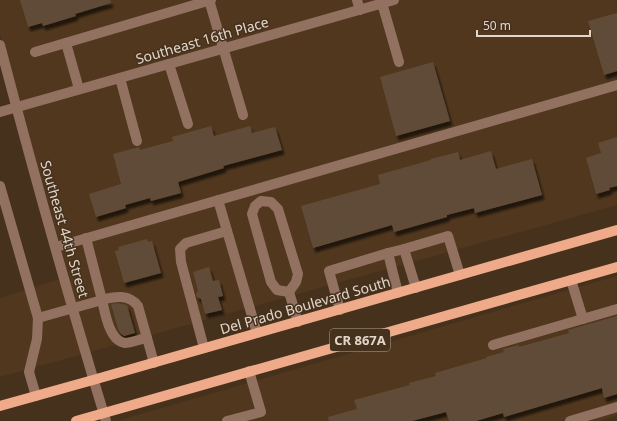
<svg xmlns="http://www.w3.org/2000/svg" width="617" height="421" font-family="'Noto Sans',sans-serif">
<style>
.built{fill:#51371d}
.building{fill:#614c37;filter:url(#shadow)}
.lines{fill:none;stroke-linecap:round;stroke-linejoin:round}
.minor{stroke:#927161;stroke-width:10}
.major{stroke:#eeaa89;stroke-width:10}
.labels{text-anchor:middle;dominant-baseline:central;stroke-width:3;stroke-linejoin:round;paint-order:stroke}
.shield{fill:#46311d;stroke:#b3a495;stroke-width:1}
.shield-label{font-size:13px;font-weight:bold;fill:#e2d5c9}
.street-label{font-size:14px;fill:#e2d5c9;stroke:#46311d}
</style>
<defs>
<filter id="shadow"><feDropShadow dx="2.5" dy="4.5" stdDeviation="1" flood-color="#0009"/></filter>
</defs>
<rect width="100%" height="100%" fill="#46311d"/>
<g class="built">
<polygon points="0,0 617,0 617,205 0,377 0,298 69,276 0,34"/>
<polygon points="617,276 617,415 599,421 117,421"/>
</g>
<g class="building">
<polygon points="20,0 110,0 111,3 75,14 76,16 43,26 42,23 28,27"/>
<polygon points="617,13 617,71 604,75 588,21"/>
<polygon points="433,62 450,121 396,136 380,77"/>
<polygon points="211,126 214,136 250,126 252,133 275,127 282,150 223,166 224,168 178,182 181,193 151,201 150,198 125,205 126,208 96,217 89,194 121,184 113,154 139,147 140,150 173,141 172,137"/>
<polygon points="617,137 617,186 609,188 610,190 596,194 586,158 601,153 598,143"/>
<polygon points="491,151 496,169 532,159 542,195 475,213 474,208 447,215 447,217 394,232 392,225 313,248 301,206 380,184 378,175 431,160 431,159 458,152 460,160"/>
<polygon points="147,239 148,242 152,241 161,273 124,283 115,251 119,250 118,247"/>
<polygon points="209,267 213,281 219,280 223,296 218,297 222,310 205,314 201,299 197,297 196,294 198,291 193,272"/>
<polygon points="117,303 127,305 135,333 124,336 120,333 118,329 111,304"/>
<polygon points="617,316 617,394 604,398 602,388 504,417 503,413 476,421 449,421 446,412 412,421 329,421 328,417 357,409 354,400 410,385 409,383 436,376 435,373 487,358 486,357 504,352 503,349 519,345 519,347 569,333 568,330"/>
</g>
<g class="lines">
<g class="minor">
<polyline points="209,0 243,115"/>
<polyline points="357,0 360,10"/>
<polyline points="382,3 399,62"/>
<polyline points="66,43 79,89"/>
<path d="M0 45C33 171 68 296 106 421"/>
<polyline points="35,52 211,0"/>
<polyline points="169,64 188,124"/>
<polyline points="120,78 137,141"/>
<polyline points="0,112 394,0"/>
<path d="M0 186 38 318 102 300C105 312 109 341 125 343 132 343 140 339 147 338L154 363"/>
<polyline points="218,200 257,333"/>
<path d="M86 238 102 300C115 296 129 294 138 306L147 338"/>
<polyline points="56,247 617,85"/>
<polyline points="388,253 398,293"/>
<polyline points="571,280 583,319"/>
<polyline points="416,288 404,249 448,236 460,275"/>
<polyline points="289,292 277,290 271,282 252,214 255,206 261,201 271,202 278,209 298,274 296,282 289,292 298,322"/>
<polyline points="340,310 329,271 388,253 404,249"/>
<polyline points="493,345 617,309"/>
<polyline points="204,348 181,262 180,249 186,243 227,231"/>
<polyline points="36,396 29,372 37,339 38,318"/>
<polyline points="227,421 261,412 249,371"/>
<polyline points="570,421 617,407"/>
</g>
<g class="major">
<polyline points="0,406 93,380 617,230"/>
<polyline points="76,421 617,267"/>
</g>
</g>
<g class="labels">
<rect class="shield" x="330" y="329" width="60" height="22" rx="3"/>
<g class="shield-label">
<text x="360" y="340">CR 867A</text>
</g>
<g class="street-label">
<text transform="translate(202 40) rotate(-16)">Southeast 16th Place</text>
<text transform="translate(65 229) rotate(74)">Southeast 44th Street</text>
<text transform="translate(305 305) rotate(-16)">Del Prado Boulevard South</text>
</g>
</g>
<path d="M477 30v6h113v-6" fill="none" stroke="#e2d5c9" stroke-width="2"/>
<text x="483" y="30" font-size="12" fill="#e2d5c9" stroke="#46311d" stroke-width="3" paint-order="stroke">50 m</text>
</svg>
